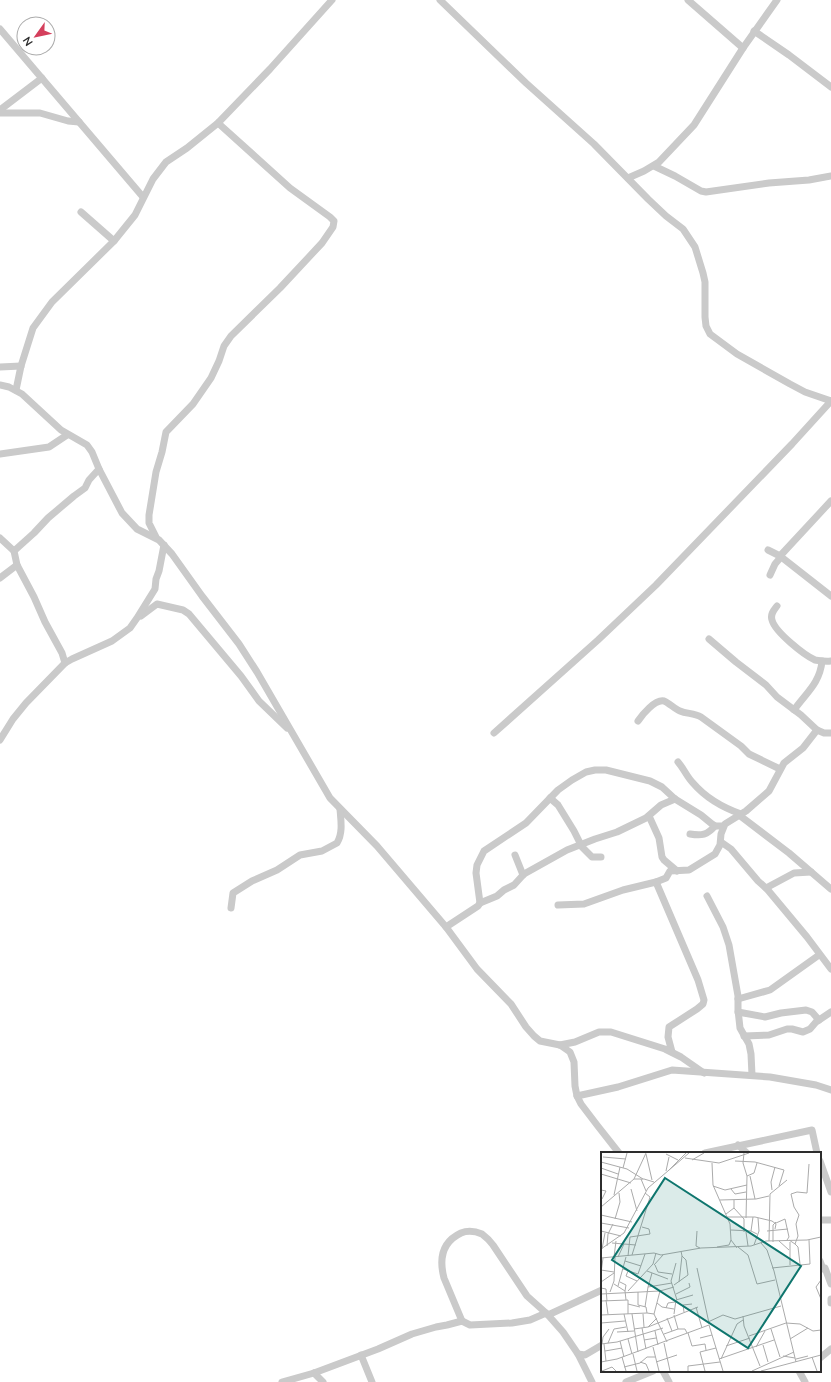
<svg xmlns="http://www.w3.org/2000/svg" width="831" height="1382" font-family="'Nunito Sans',sans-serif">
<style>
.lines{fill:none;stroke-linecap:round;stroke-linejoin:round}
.minor{stroke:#cacaca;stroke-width:7}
.inset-road{fill:none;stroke:#ababab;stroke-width:1}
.view{fill:#0f766e;fill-opacity:0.15;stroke:#0f766e;stroke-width:2}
.inset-edge{fill:none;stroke:#2d2d2d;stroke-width:2}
</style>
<rect width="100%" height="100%" fill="#fff"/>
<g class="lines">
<g class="minor">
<polyline points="440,0 526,83 594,144 648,199 666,216 683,229 695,247 703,273 705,282 705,317 706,326 710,334 737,354 790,384 805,392 831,401"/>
<polyline points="688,0 743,48"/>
<polyline points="0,29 143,197"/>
<polyline points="754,31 789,55 831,87"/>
<polyline points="0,110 42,78"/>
<polyline points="0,113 40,113 68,121 79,122"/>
<polyline points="654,166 675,176 701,191 706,192 769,183 809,180 831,176"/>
<polyline points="628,178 644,171 659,162 694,125 743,48 777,0"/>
<polyline points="81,212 114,241"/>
<polyline points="0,367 21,366"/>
<polyline points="0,385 9,387 22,394 61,430 87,445 92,452 99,469 122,513 137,529 159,540 172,554 202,596 239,644 257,672 330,798 377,846 446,927 477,969 511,1004 526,1027 534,1036 540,1041 560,1045 570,1052 574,1062 575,1086 577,1096 581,1104 597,1125 619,1153"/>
<polyline points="16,390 21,366 33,328 52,302 114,241 135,215 153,179 166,162 187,148 218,123 270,69 332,0"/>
<polyline points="0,454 49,447 67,435"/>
<polyline points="156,537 149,523 149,515 156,472 162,452 166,432 193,404 211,378 219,361 224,346 231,336 280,288 322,243 333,227 334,221 330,217 290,188 218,123"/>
<polyline points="0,538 14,551 17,565 34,597 45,622 62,653 65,663"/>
<polyline points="768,550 780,556 831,596"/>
<polyline points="14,551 34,533 48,518 74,496 85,488 89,480 99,469"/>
<polyline points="780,556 831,501"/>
<polyline points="770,575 775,564 781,557"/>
<polyline points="0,578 17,565"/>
<path d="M777 606C774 610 770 614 772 620 775 632 804 655 815 660 821 661 826 662 831 661"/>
<polyline points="141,616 157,604 183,610 189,614 241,676 259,701 287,728"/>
<polyline points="709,639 736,662 766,685 777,697 801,715 817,730 824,733 831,733"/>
<path d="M794 710C806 693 820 683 822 661"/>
<path d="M638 721C642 715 655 699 664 701 669 703 675 709 680 711 687 714 694 713 701 717L741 746 749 754 780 769"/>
<polyline points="494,733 598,640 656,585 792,444 831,401"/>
<polyline points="0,740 13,719 26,703 65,663 72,659 112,641 130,628 137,618 155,589 156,579 159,571 164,545"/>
<path d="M678 762C684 769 687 777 693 783 705 797 724 808 741 814"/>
<polyline points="550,798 558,805 574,831 581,845"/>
<polyline points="739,815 789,853 831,889"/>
<polyline points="649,816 659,838 662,857 664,860 677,871"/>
<path d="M690 834C702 836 707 835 715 826"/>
<polyline points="721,842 731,849 758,881 767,889 807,937 831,969"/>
<polyline points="580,845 592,857 601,857"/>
<polyline points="515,855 523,875"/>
<polyline points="656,882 698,980 704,1000 703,1004 697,1009 669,1027 668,1037 672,1052"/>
<polyline points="766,888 794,873 811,872"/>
<polyline points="707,896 723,927 729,945 738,996 738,1010 740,1028 749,1044 751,1054 752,1075"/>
<polyline points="480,903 497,896 504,890 514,885 524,874 567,850 595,839 617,832 646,818 661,805 675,799"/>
<polyline points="558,905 584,904 623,890 656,882 666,878 670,871 689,870 715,854 720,845 721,834 725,824 746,811 769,791 784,763 803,748 817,730"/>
<path d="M231 908 233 893 252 881 277 870 300 855 322 851 337 843C343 833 341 821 340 809"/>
<polyline points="446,927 478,906 480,903 476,873 477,865 484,851 526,823 558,790 572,780 586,772 595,770 606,770 650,781 662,787 675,799 701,815 712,824 715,826 723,826"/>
<polyline points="738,999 770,990 819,955"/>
<polyline points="738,1012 765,1017 781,1013 806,1010 812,1012 819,1020"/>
<polyline points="744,1036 769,1035 787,1029 792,1029 803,1032 810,1029 816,1022 831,1012"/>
<polyline points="560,1045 575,1042 599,1032 611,1032 665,1049 681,1057 704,1073"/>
<polyline points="577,1096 618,1087 672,1070 770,1077 816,1085 831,1090"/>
<polyline points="738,1145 747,1153"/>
<polyline points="705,1153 812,1130 817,1153"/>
<polyline points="820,1161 831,1192"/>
<polyline points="820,1220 831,1220"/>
<polyline points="820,1261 823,1269"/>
<polyline points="825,1268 831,1284"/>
<polyline points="831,1303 831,1299"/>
<polyline points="548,1315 563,1332 578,1354 585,1355 602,1345"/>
<path d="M462 1321 444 1278C439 1259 442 1242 461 1233 468 1230 475 1231 482 1234 486 1237 490 1241 493 1245L527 1296 546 1313"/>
<polyline points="578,1354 592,1382"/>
<polyline points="361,1355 372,1382"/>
<polyline points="820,1358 831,1349"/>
<polyline points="663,1371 669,1382"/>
<polyline points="799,1371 805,1382"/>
<polyline points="314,1373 323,1382"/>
<polyline points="282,1382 314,1373 378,1349 412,1334 436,1327 447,1325 462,1321 470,1325 512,1323 530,1320 546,1313 548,1315 602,1290"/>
<polyline points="626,1382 653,1371"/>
</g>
</g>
<g transform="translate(601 1152)">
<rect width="220" height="220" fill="#fff"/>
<path class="inset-road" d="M143 1 142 11 146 24 153 21 156 11M45 2 51 28M65 2 77 8M2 5 25 7M84 6 118 11 148 1M91 8 103 1M134 9 154 10 183 18 178 34M0 10 26 17 42 27M111 11 112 33 129 72 130 88 136 96M0 16 17 22M22 16 26 1M68 18 85 1M65 19 68 5M0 22 30 31M149 24 154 47M33 27 45 1M40 27 45 39M112 34 124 38 146 33M30 37 36 59M130 37 134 42 145 40M0 38 5 39 1 47M171 38 170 30 174 15M13 43 19 15M119 48 155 47 168 44M0 55 33 27H43L53 30M133 56 143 67V80M125 62 133 56V48M0 63 31 70M126 65H154L171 69 175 72 174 77M145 66 146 24M14 67 19 50 18 41M0 71 28 76M175 71 184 67 188 85 186 88M130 78 150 79 156 82M0 79 20 84M96 79 95 94 99 96M150 79 152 65M166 79 187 77M145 80 147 94M36 84 49 82 48 77 41 75M188 88 194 92 197 84 195 72 198 63 193 55 190 42 196 40 206 41 208 12M168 89 169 42 186 28M178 89 188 98M172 90V73L175 70M189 90V113M11 91 35 93M160 91 166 98 173 119 195 210M194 92 197 95 199 112M153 93 158 79 157 66M6 94 7 82 12 72M116 95 128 93 130 88M137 95 147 103 156 132 174 128M0 97 23 81 47 36 88 1M1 97 4 81M31 103 49 45 44 41M27 104 29 85 36 84M13 105 15 89M17 105 23 92M0 106 53 101 60 103 100 96 150 94 165 89 206 88 220 85M24 109 40 114M75 111 70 129 76 148M53 113 62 103M54 113 57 120 71 122M96 116 108 171M171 116 209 112 208 88M22 117 37 122 44 102M0 118 13 120M27 119 25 124 36 129M46 119 67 127M0 121 2 106M220 128 215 135 220 147M0 130 13 121M19 130 25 133 24 139M78 130 81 104M13 132 24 139 25 148M73 133 87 123 85 108 81 104 80 99M17 134 25 105M47 135 51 121M0 136 5 137 6 149M27 139 52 112 55 101M9 140 13 129 14 105M37 140V153L45 155 46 161 53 162 66 190M0 142 59 139 73 135M75 142 89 135 88 131M5 148 7 162M0 149 27 148V162M56 151 61 155 73 157M27 152 39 155M44 155 47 135 71 131M95 155 101 176M65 156 67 151 74 150M83 160 82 153 91 152M23 162 27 180M31 162 37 200M42 162 43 175M53 162 59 139M73 162 75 148 92 143M0 163 46 161M73 163 77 177M142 164 143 174 159 214M66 166 71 179M107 170 122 163 134 167 180 154M0 171 24 169M185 171 199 172 212 179 220 178M47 175 97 155M41 176 45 197M33 177 47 175 56 166M170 177 179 205M54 179 57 193M16 180 33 179M87 181 91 194 104 192 105 198M63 182 77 177H84L86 181M148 184 185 171M99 186 111 183M27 187 31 202M189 187 207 176M43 188 55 186M19 189 23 205M7 191 13 177 25 175M63 191 69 219M0 192 16 190 62 176M1 192 2 185 8 177M3 192 5 209M162 193 167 210M125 194 149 186M52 195 58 219M155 195 164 179M4 199 21 196M32 202 36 219M182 204 194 206M21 205 25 219M211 205 216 219M118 207 173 188M120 207 136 172 142 168M195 207 207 204M0 210 16 207 108 173 122 219M39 210 45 212 48 219M55 210 76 203M23 215 39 211 46 205H54M1 219 11 215 15 219M87 219V214L119 210M104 219 99 200 115 196M151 219 193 200M160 219 220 203"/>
<path class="view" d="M64 26 200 114 147 196 11 108Z"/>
<rect width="220" height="220" class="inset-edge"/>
</g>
<g transform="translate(36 36) rotate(237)"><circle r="19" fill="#ffffff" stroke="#ababab"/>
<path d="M0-3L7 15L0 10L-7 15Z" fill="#d43f5c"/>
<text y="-6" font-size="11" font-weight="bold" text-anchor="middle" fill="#2d2d2d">N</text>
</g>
</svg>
